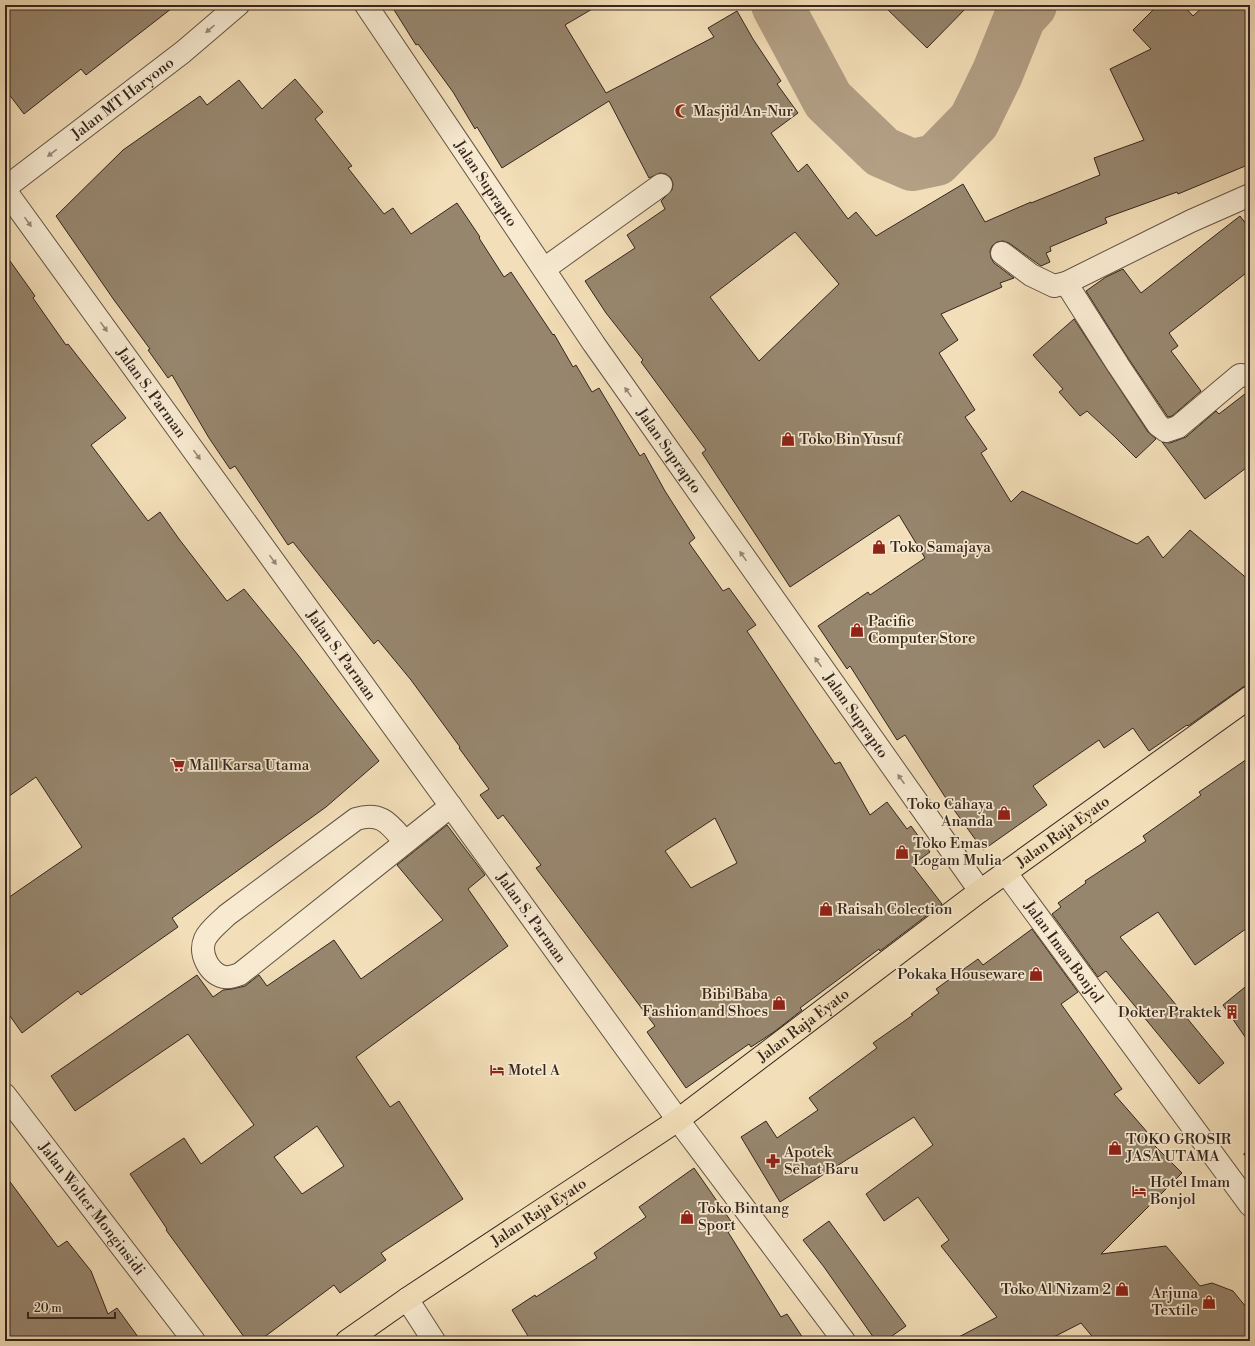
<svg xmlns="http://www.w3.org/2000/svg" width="1255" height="1346" font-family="'Libre Bodoni',serif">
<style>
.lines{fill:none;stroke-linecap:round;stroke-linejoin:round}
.river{stroke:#b29f84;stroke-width:52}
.building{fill:#97866e;stroke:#35261e;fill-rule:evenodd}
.minor-casing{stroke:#645444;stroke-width:24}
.major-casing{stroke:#35261e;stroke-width:24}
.path{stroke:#35261e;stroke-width:2.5;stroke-dasharray:3 2;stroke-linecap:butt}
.minor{stroke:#f7ead1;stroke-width:22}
.major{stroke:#f2deb8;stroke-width:22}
.oneway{fill:#968878}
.labels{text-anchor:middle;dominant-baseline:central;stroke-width:3.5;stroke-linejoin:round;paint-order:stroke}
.street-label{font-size:15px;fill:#35261e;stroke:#f7ead1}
.poi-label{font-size:15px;fill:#35261e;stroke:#f7ead1;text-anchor:start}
</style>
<rect width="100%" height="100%" fill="#f2deb8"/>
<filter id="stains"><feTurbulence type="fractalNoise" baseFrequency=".005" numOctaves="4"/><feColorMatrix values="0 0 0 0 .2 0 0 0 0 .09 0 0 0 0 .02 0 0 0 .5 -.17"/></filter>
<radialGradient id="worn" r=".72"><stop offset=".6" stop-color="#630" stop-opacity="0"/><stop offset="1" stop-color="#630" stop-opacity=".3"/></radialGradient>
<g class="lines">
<polyline class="river" points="777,5 828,100 882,152 912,165 936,160 974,121 997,74 1020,17 1031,5"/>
</g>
<g class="building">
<polygon points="5,5 176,5 86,75 81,69 24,114 5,89"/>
<path d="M391 5H599L565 25 606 93 714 37 708 28 737 11 753 39 781 81 777 84 798 113 771 133 798 172 807 164 848 219 856 212 876 236 963 184 985 222 1031 202V203L1100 175 1094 158 1144 140 1110 69 1151 49 1133 30 1158 5H1183L1193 16 1205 5H1250V164L1178 194 1177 192 1105 218 1107 223 1050 247 1051 251 1046 253 1050 262 1041 266 1009 243 1003 241 997 242 992 246 990 251 991 258 994 263 1014 278 1000 283 1002 287 941 314 958 340 939 353 975 410 965 417 987 449 981 453 1011 502 1022 491 1137 544 1148 536 1163 558 1190 530 1250 581V685L1243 687 1188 726 1187 725 1149 751 1133 728 1104 748 1099 740 1033 786 1047 805 983 850 949 803 905 735 897 740 850 666 847 669 818 626 868 592 870 595 925 558 899 515 790 587 702 453 706 450 641 362 643 360 606 313 585 281 635 248 627 235 665 209 661 201 672 190 673 184 671 178 666 174 660 173 649 178 609 101 502 168 477 127 475 129 453 92 418 44 416 45ZM795 232 839 284 759 361 710 297Z"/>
<polygon points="883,5 969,5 927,48"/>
<path d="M295 79 323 112 315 119 352 166 348 168 384 214 393 208 411 234 457 203 480 237 479 238 504 277 511 272 553 335 554 334 573 367 576 365 592 392 599 388 640 456 644 453 665 491 695 538 689 543 723 591 729 588 756 625 747 631 835 764 840 762 870 815 887 802 907 829 911 826 930 852 912 865 942 904 880 951 879 949 800 1008 802 1010 774 1032 751 1047 749 1044 686 1088 647 1032 655 1026 536 868 541 865 503 815 498 819 480 795 489 789 459 748 460 747 411 680 378 640 374 644 293 542 288 545 235 466 230 469 209 438 172 375 168 378 148 350 150 349 114 300 56 216 123 150 200 96 207 105 239 80 262 109ZM715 818 737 863 691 888 665 851Z"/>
<polygon points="1240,216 1250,229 1250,270 1169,333 1178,346 1171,351 1201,391 1172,416 1168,417 1128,358 1086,291 1106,277 1123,269 1141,293"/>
<polygon points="5,254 35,296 33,298 66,345 68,344 126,418 91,445 148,521 160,512 179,539 227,601 244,589 298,655 379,761 326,807 172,918 178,927 81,995 78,991 22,1033 5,1009 5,900 82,847 36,777 5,799"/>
<polygon points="1074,319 1148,432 1156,439 1136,458 1114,436 1087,411 1080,416 1059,392 1063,389 1033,355"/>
<polygon points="1250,390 1250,465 1205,499 1162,442 1170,443 1186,437 1216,411 1219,414"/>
<polygon points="1250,757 1250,926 1195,965 1158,912 1120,937 1224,1063 1199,1084 1106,971 1098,977 1052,914 1061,907 1058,903 1086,883 1085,881 1146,841 1143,836 1201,795 1199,792"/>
<path d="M447 825 485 875 468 889 508 946 356 1057 390 1107 399 1101 463 1199 381 1253 386 1260 340 1293 334 1285 259 1341H247L166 1230 167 1229 130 1174 184 1138 201 1164 254 1125 188 1034 75 1111 51 1076 197 975 213 997 223 990 232 989 245 986 259 975 267 986 334 940 361 979 443 920 397 865ZM317 1126 344 1166 302 1194 274 1157Z"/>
<polygon points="1032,929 1078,992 1061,1004 1122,1089 1114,1094 1155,1141 1152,1143 1182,1173 1101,1254 1166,1246 1200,1286 1212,1283 1233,1291 1250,1312 1250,1341 1096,1341 1081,1323 1046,1341 951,1341 997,1317 941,1246 949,1240 918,1197 884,1221 866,1194 933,1145 914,1117 780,1202 741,1137 766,1121 777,1138 818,1110 809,1098 877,1048 873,1043 913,1015 911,1014 939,993 936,989 978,959 983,965"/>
<polygon points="1250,983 1250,1044 1223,1005"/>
<polygon points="694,1168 735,1227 728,1232 781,1317 787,1314 805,1341 531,1341 512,1310 535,1295 536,1297 597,1258 594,1253 646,1217 639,1207"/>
<polygon points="5,1175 58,1247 67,1241 91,1271 108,1314 117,1308 141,1341 5,1341"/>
<polygon points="829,1221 906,1326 885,1341 876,1341 824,1267 803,1240"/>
</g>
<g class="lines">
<defs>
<g id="minor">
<path id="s1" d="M366 5 594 344 980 891"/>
<path id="s2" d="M5 188 183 52 238 5"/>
<path id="s3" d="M5 190 678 1120 844 1341"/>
<polyline points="1002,253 1031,275 1054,286 1066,283 1191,221 1250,195"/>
<polyline points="544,269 661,185"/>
<polyline points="1066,283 1118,365 1158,425 1166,431 1178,427 1240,375 1250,376"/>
<path d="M405 842C390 825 382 811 356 819L227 915C220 922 209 930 205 939 199 953 208 973 224 977 229 978 235 976 240 974L451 806"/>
<path id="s4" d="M1006 873 1250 1205"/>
<path id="s5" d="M5 1095 194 1341"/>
<polyline points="407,1299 434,1341"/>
</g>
<g id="major">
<path id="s6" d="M347 1341 407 1299 678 1120 980 891 1250 697"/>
</g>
</defs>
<use href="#minor" class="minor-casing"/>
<use href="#major" class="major-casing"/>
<polyline class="path" points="1244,1155 1250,1150"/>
<use href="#minor" class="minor"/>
<use href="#major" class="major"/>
</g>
<defs><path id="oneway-solid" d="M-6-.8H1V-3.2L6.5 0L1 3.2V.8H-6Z"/></defs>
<g class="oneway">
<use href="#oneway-solid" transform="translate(210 29) rotate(139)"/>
<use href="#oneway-solid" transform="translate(52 153) rotate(143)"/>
<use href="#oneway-solid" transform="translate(28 222) rotate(54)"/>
<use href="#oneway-solid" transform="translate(104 327) rotate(54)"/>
<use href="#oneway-solid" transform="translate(628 392) rotate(-125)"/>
<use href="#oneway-solid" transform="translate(197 455) rotate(54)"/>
<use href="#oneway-solid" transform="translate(743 556) rotate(-125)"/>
<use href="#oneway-solid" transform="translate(273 560) rotate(54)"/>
<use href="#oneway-solid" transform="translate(818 662) rotate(-125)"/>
<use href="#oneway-solid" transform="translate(901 779) rotate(-125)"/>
</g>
<defs>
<symbol id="mosque-bare" viewBox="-9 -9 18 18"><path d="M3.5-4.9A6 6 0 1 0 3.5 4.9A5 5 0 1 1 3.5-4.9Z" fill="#8f2418" stroke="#f7ead1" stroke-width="2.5" paint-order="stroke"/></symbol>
<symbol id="shop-bare" viewBox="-9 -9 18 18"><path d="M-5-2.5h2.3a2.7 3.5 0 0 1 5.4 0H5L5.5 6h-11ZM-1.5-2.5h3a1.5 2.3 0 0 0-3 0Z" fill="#8f2418" stroke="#f7ead1" stroke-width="2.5" paint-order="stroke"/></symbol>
<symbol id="supermarket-bare" viewBox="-9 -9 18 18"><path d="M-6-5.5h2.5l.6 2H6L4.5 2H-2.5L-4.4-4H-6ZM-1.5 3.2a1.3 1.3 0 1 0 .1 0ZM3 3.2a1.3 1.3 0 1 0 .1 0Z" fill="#8f2418" stroke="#f7ead1" stroke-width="2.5" paint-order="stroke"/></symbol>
<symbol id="building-bare" viewBox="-9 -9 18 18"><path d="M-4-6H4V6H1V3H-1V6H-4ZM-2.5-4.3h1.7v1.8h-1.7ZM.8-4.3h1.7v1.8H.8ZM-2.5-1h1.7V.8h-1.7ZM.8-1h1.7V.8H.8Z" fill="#8f2418" stroke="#f7ead1" stroke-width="2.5" paint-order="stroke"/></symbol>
<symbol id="hotel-bare" viewBox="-9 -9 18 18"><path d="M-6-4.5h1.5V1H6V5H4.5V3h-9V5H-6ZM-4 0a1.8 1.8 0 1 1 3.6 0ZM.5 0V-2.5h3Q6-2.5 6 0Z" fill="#8f2418" stroke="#f7ead1" stroke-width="2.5" paint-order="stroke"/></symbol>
<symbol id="pharmacy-bare" viewBox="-9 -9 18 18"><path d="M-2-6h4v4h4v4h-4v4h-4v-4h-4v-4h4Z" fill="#8f2418" stroke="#f7ead1" stroke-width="2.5" paint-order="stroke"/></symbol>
</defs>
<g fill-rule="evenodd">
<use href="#mosque-bare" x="672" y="101" width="20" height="20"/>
<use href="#shop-bare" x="778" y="429" width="20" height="20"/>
<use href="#shop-bare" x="869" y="537" width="20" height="20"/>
<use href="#shop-bare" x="847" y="620" width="20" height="20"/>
<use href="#supermarket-bare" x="168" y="755" width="20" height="20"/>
<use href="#shop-bare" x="994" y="803" width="20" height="20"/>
<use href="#shop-bare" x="892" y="842" width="20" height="20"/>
<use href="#shop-bare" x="816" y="899" width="20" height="20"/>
<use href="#shop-bare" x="1026" y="964" width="20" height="20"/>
<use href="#shop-bare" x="769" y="993" width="20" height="20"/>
<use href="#building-bare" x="1222" y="1002" width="20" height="20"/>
<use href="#hotel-bare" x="487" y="1060" width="20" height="20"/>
<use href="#shop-bare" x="1105" y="1138" width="20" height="20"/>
<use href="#pharmacy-bare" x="763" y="1151" width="20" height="20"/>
<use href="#hotel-bare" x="1129" y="1181" width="20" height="20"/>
<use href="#shop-bare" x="677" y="1207" width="20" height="20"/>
<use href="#shop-bare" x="1112" y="1279" width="20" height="20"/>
<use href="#shop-bare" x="1199" y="1292" width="20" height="20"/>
</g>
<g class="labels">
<g class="street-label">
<text stroke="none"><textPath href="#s2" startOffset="148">Jalan MT Haryono</textPath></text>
<text stroke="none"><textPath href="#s1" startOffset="215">Jalan Suprapto</textPath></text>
<text stroke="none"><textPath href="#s3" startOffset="250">Jalan S. Parman</textPath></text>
<text stroke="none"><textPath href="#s1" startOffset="539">Jalan Suprapto</textPath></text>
<text stroke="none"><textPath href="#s3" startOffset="574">Jalan S. Parman</textPath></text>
<text stroke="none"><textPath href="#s1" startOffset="863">Jalan Suprapto</textPath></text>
<text stroke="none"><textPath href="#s6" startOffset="879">Jalan Raja Eyato</textPath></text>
<text stroke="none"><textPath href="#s3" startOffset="898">Jalan S. Parman</textPath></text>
<text stroke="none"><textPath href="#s4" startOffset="98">Jalan Iman Bonjol</textPath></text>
<text stroke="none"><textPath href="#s6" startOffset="555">Jalan Raja Eyato</textPath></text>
<text stroke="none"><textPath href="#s5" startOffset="143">Jalan Wolter Monginsidi</textPath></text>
<text stroke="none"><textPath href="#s6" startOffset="231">Jalan Raja Eyato</textPath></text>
</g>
<g class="poi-label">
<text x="693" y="111">Masjid An-Nur</text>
<text x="799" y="439">Toko Bin Yusuf</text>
<text x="890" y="547">Toko Samajaya</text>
<text x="868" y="621">Pacific<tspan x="868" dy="17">Computer Store</tspan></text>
<text x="189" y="765">Mall Karsa Utama</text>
<text x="993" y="804" text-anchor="end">Toko Cahaya<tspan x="993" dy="17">Ananda</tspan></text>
<text x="913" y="843">Toko Emas<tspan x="913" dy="17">Logam Mulia</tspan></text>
<text x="837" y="909">Raisah Colection</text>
<text x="1025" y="974" text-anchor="end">Pokaka Houseware</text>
<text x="768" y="994" text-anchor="end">Bibi Baba<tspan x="768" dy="17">Fashion and Shoes</tspan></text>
<text x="1221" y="1012" text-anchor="end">Dokter Praktek</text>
<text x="508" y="1070">Motel A</text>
<text x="1126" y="1139">TOKO GROSIR<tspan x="1126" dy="17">JASA UTAMA</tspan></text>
<text x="784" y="1152">Apotek<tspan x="784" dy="17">Sehat Baru</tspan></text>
<text x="1150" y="1182">Hotel Imam<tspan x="1150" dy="17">Bonjol</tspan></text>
<text x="698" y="1208">Toko Bintang<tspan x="698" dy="17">Sport</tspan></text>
<text x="1111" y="1289" text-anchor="end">Toko Al Nizam 2</text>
<text x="1198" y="1293" text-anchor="end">Arjuna<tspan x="1198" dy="17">Textile</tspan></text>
</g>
</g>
<rect width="1255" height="1346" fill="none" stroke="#f2deb8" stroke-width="20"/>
<rect x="6" y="6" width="1243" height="1334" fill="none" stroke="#35261e" stroke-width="2"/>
<rect x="10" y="10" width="1235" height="1326" fill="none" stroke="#35261e"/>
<path d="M28 1312v6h87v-6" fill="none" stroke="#35261e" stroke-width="2"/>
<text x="34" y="1312" font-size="12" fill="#35261e" stroke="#f7ead1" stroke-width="3" paint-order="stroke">20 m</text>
<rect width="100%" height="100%" filter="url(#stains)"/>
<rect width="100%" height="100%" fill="url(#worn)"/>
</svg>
